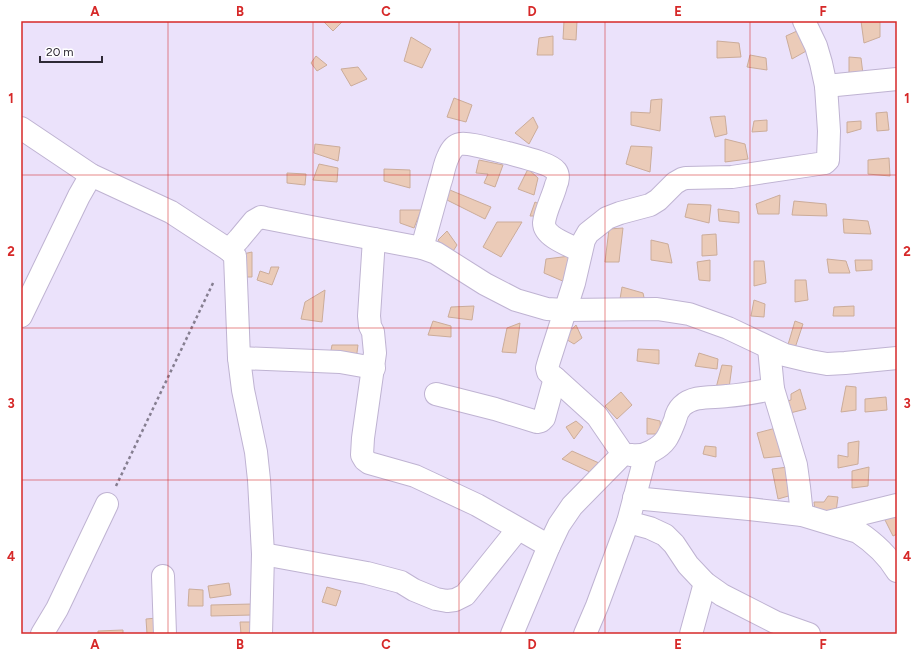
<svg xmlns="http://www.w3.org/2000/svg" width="918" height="655" font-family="Figtree,sans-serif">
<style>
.building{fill:#ebcbb8;stroke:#cbac9a}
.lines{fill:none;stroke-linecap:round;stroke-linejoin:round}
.minor-casing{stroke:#bfb3d2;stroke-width:24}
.path{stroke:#857e90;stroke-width:2.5;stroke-dasharray:3 3;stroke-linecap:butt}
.minor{stroke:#fff;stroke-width:22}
.grid{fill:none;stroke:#d62828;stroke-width:1;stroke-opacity:0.55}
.neatline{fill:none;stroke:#d62828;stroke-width:1.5}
.grid-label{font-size:13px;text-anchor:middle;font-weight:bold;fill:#d62828}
</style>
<rect width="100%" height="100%" fill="#ebe2fb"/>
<g class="building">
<polygon points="323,21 343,21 333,31"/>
<polygon points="564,21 577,21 576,40 563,39"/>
<polygon points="861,21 880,21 880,37 864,43"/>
<polygon points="797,31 808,50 792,59 786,36"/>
<polygon points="553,36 553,55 537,55 539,38"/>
<polygon points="411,37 431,49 422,68 404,61"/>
<polygon points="717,41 739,43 741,57 717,58"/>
<polygon points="750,55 766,58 767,70 747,67"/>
<polygon points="316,56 327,65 317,71 311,63"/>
<polygon points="849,57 861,58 863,74 849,74"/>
<polygon points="358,67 367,79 351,86 341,69"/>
<polygon points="454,98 472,105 466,122 447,117"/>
<polygon points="662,99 660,131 631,125 631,112 650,113 651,100"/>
<polygon points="887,112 889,130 877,131 876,113"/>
<polygon points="725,116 727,134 715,137 710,117"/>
<polygon points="533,117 538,127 529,144 515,133"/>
<polygon points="767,120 767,131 752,132 754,121"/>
<polygon points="861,121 861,129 847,133 847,122"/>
<polygon points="725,139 745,144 748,159 725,162"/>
<polygon points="315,144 340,147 338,161 314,153"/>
<polygon points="631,146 652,147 650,172 626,164"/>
<polygon points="889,158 890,176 868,174 868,160"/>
<polygon points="479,160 503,165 495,187 484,183 488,174 476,173"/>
<polygon points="319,164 338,168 337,182 313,180"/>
<polygon points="384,169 410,170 410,188 384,181"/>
<polygon points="528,169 538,178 534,195 518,189"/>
<polygon points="287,173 306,174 305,185 287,183"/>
<polygon points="445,188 491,207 485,219 441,197"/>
<polygon points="780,195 779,214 758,214 756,204"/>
<polygon points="794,201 826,204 827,216 792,215"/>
<polygon points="535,202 541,205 537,216 530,216"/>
<polygon points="688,204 711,205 709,223 685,217"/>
<polygon points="718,209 739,212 739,223 719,221"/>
<polygon points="400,210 421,210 414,228 400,223"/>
<polygon points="843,219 868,221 871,234 844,233"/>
<polygon points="497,222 522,222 501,257 483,247"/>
<polygon points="623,228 619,262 605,262 609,229"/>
<polygon points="447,231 457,245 450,256 438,240"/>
<polygon points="716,234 717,255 702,256 702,235"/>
<polygon points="651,240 668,244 672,263 651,260"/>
<polygon points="252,252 252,277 243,277 243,254"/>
<polygon points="570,256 565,282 544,273 546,259"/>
<polygon points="827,259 846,261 850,273 829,273"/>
<polygon points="710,260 710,281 699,280 697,262"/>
<polygon points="855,260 872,260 872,270 856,271"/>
<polygon points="754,261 764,261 766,283 754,286"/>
<polygon points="271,267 279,267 272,285 257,280 260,271 269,274"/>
<polygon points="795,280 806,280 808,300 795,302"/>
<polygon points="622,287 643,293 645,302 620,299"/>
<polygon points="325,290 322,322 301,319 305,302"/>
<polygon points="754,300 765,304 764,317 751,316"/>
<polygon points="474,306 472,320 448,317 451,307"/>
<polygon points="854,306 854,316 833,316 834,307"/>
<polygon points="433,321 451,326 451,337 428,335"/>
<polygon points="795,321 803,324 795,348 787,348"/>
<polygon points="520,323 516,353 502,352 507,328"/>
<polygon points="576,325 582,338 574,344 564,338"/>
<polygon points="332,345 358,345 356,360 330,356"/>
<polygon points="638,349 659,350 659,364 637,361"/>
<polygon points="699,353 718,359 717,369 695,366"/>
<polygon points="722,365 732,366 729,388 716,388"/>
<polygon points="846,386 856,387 856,410 841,412"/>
<polygon points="800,389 806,409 786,414 784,402 791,400 791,394"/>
<polygon points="621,392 632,405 617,419 605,406"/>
<polygon points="886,397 887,410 865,412 865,399"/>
<polygon points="647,418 660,421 661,434 647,434"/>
<polygon points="576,421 583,427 574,439 566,427"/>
<polygon points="776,428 783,456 764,458 757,433"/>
<polygon points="859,441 858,464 838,468 838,455 848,457 848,443"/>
<polygon points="705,446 716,447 716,457 703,454"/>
<polygon points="572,451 599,463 592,473 562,459"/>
<polygon points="788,467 792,495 778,499 772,469"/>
<polygon points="869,467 868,486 852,488 852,471"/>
<polygon points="828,496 838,497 836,512 815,511 814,502 824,502"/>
<polygon points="897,514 897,534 893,536 884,518"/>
<polygon points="229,583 231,595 210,598 208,586"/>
<polygon points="327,587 341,591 336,606 322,602"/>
<polygon points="189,589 203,590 203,606 188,606"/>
<polygon points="252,604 252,615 211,616 211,605"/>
<polygon points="157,618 158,634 147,634 146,619"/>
<polygon points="240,622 254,622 255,634 241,634"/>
<polygon points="123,630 123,634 98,634 98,631"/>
</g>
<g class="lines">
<defs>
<g id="minor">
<polyline points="826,86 897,79"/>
<polyline points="21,128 91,175 171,212 229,250 235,256 239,358 243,390 256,452 259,480 263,554 261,634"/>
<polyline points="374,239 369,316 370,326 373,332 375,353 363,438 362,455 365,460 369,463 415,476 477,505 549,546"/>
<path d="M422 248C428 226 434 205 440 183 443 175 444 165 448 157 450 152 454 145 460 144 469 142 497 151 508 153 518 156 550 163 556 171 559 175 558 181 556 185 553 197 545 211 544 223 544 237 571 246 581 251"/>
<polyline points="229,250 239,239 254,221 261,217 265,218 311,227 422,248 436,253 485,284 516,300 547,309 565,310 657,309 689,314 728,328 785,355 810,361 827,364 845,363 897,358"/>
<polyline points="21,316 79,196 91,175"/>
<polyline points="769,348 773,389 796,465 799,487 802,515"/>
<polyline points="239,358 340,362 374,368"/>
<polyline points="436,394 495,409 537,422 541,421 544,418 555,378"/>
<path d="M631 455C639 456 645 455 652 451 667 443 669 435 675 420 676 415 678 410 682 406 694 395 712 398 727 396 742 395 757 392 773 389"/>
<path d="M634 498 749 509 802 515 858 532C873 542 888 556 897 571"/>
<polyline points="628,522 650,528 665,535 674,544 688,565 705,583 722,595 775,622 809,634"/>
<polyline points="828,522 897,505"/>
<polyline points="263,554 367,573 401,582 414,590 436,599 447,601 455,600 465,595 518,529"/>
<polyline points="163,576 165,634"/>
<polyline points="42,634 57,609 107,504"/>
<polyline points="512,634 549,546 559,525 572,506 623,454 597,416 555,378 548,372 547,368 549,361 574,283 584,240 588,233 607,218 620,213 650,205 658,200 675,183 682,179 686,178 732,177 825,163 828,160 829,131 826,86 821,63 816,46 804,21"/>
<polyline points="585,634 597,606 628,522 646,454"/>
<polyline points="691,634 705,583"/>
</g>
</defs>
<use href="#minor" class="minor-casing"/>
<polyline class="path" points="116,486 214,281"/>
<use href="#minor" class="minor"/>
</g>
<path class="grid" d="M168 21V634M313 21V634M459 21V634M605 21V634M750 21V634M21 175H897M21 328H897M21 480H897"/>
<rect width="918" height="655" fill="none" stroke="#ffffff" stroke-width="44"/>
<path d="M40 56v6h62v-6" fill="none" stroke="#2e2935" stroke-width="2"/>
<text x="46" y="56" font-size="12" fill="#2e2935" stroke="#ffffff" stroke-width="3" paint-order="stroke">20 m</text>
<rect x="22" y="22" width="874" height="611" class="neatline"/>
<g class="grid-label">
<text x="95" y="16">A</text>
<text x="240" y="16">B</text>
<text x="386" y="16">C</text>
<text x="532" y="16">D</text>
<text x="678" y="16">E</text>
<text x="823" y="16">F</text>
<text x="11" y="103">1</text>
<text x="907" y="103">1</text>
<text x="11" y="256">2</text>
<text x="907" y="256">2</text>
<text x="11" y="408">3</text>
<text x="907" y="408">3</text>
<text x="11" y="561">4</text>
<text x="907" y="561">4</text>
<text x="95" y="649">A</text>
<text x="240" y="649">B</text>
<text x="386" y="649">C</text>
<text x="532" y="649">D</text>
<text x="678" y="649">E</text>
<text x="823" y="649">F</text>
</g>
</svg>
